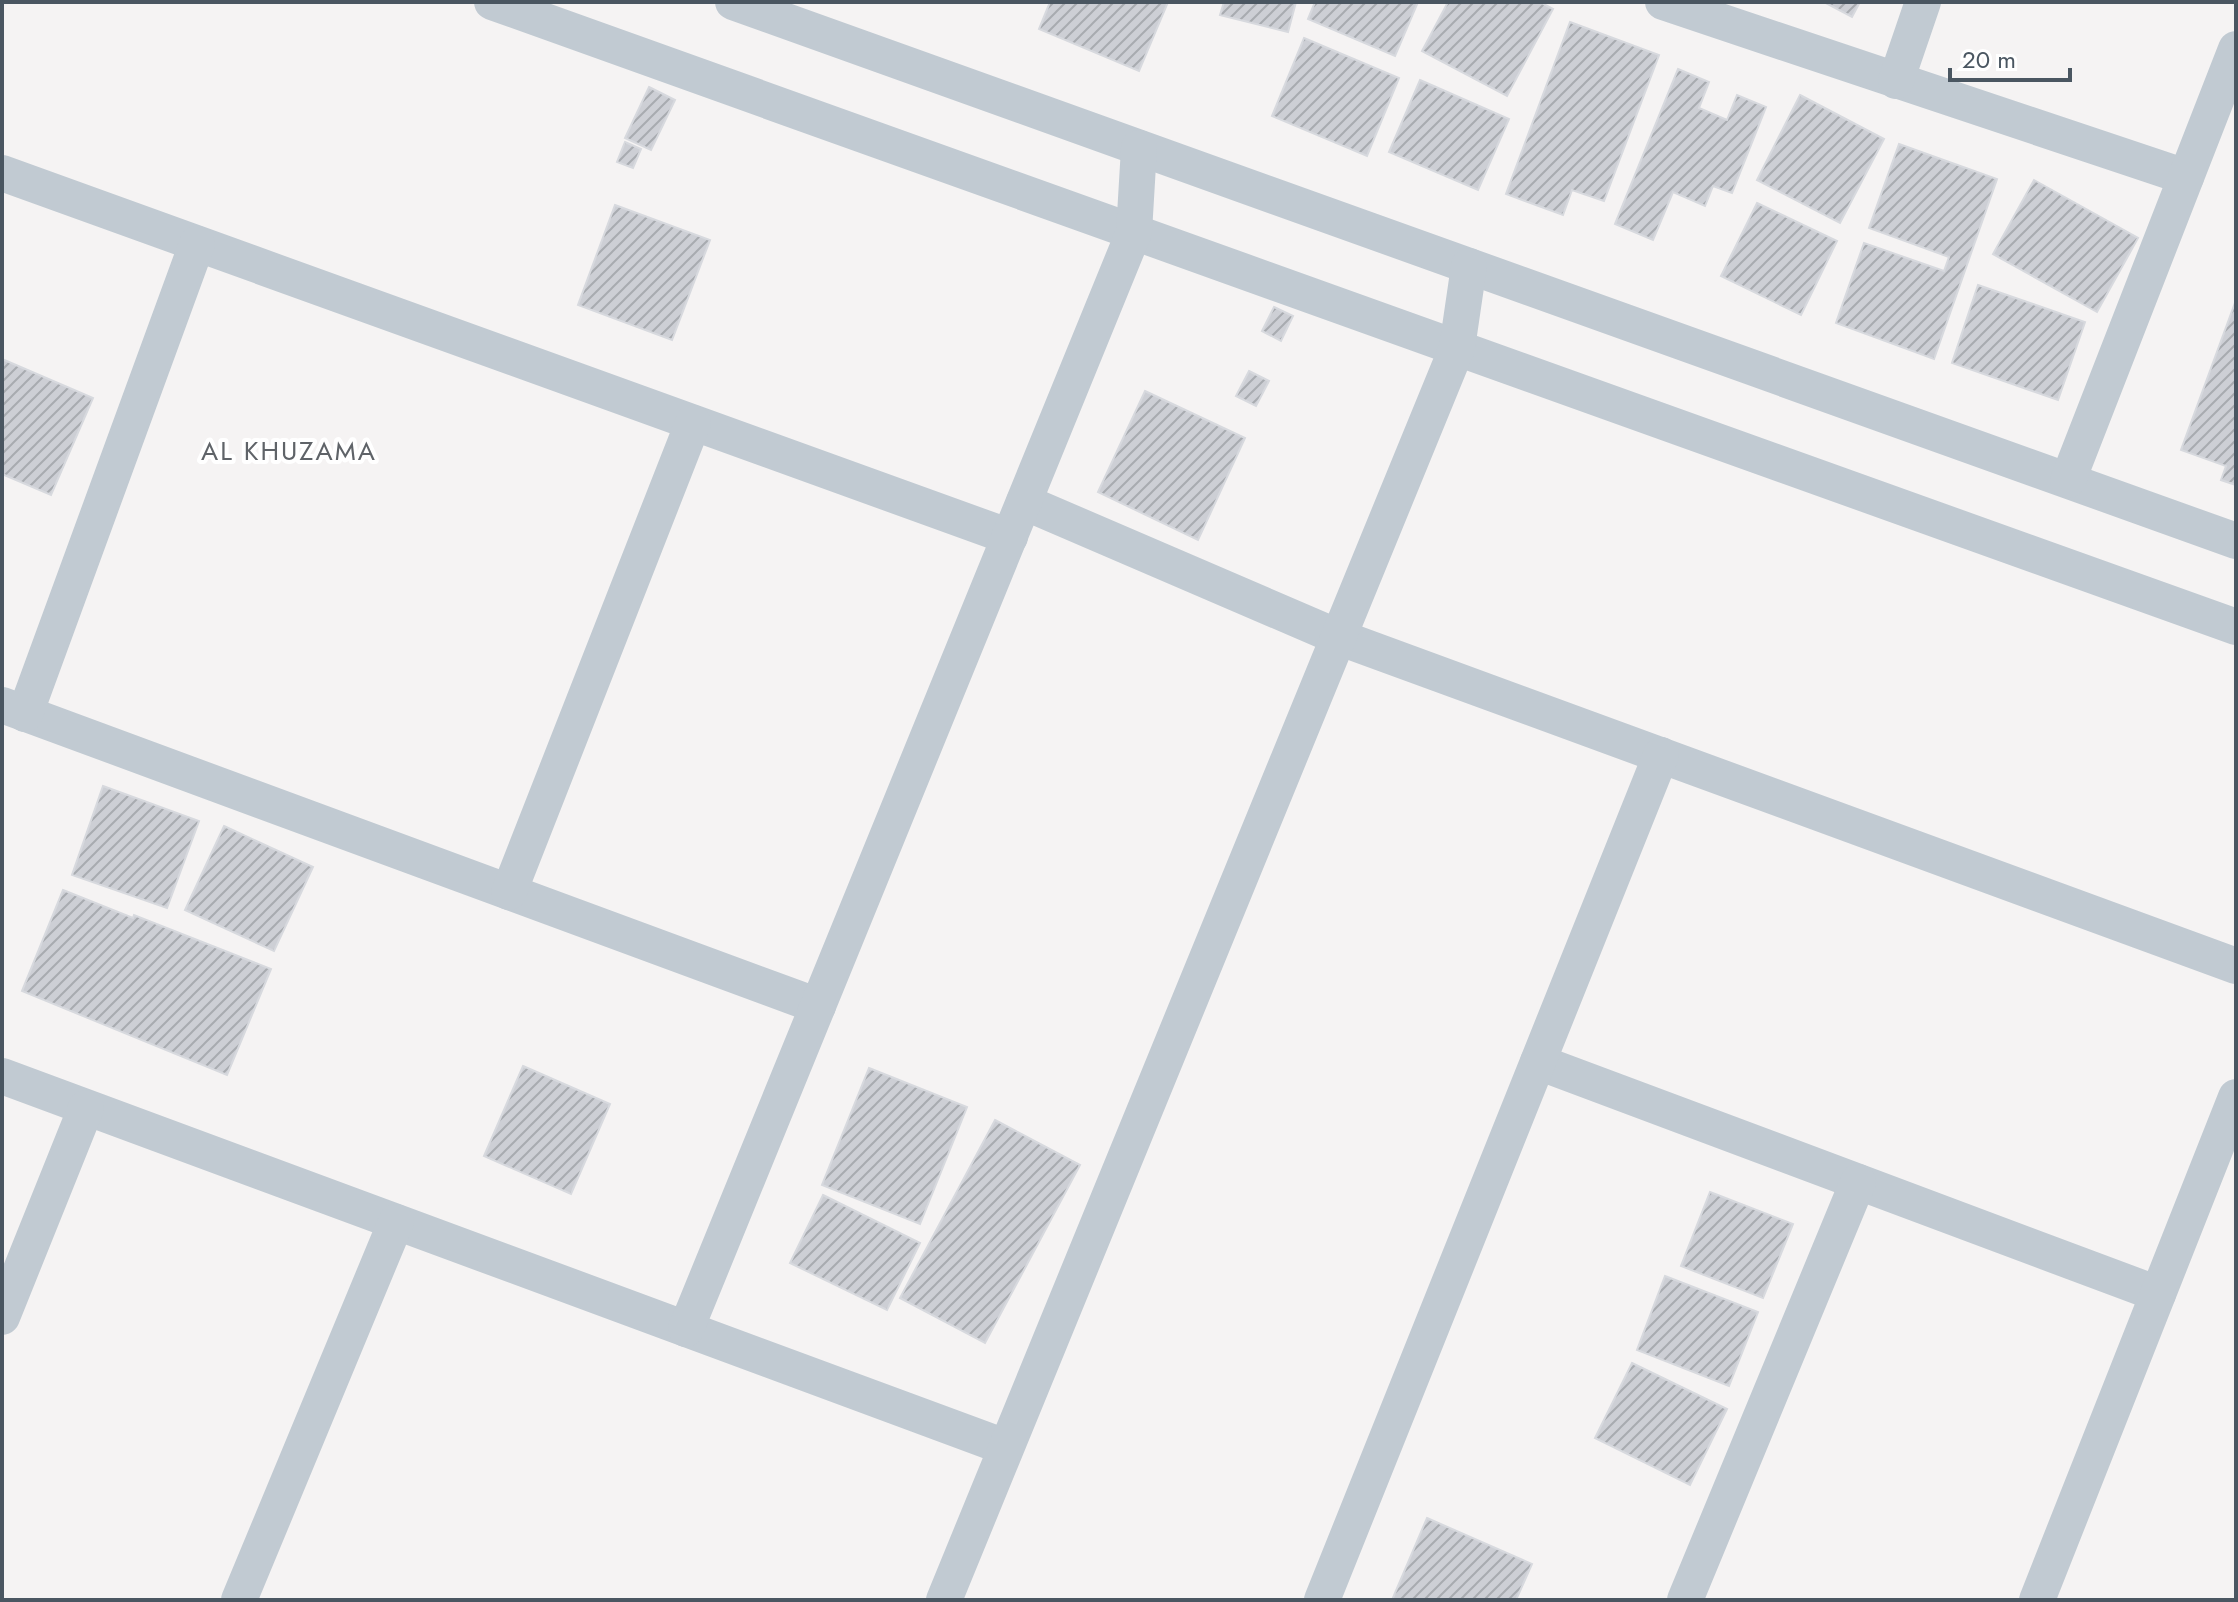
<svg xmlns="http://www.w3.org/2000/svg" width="2238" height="1602" font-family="Jost,sans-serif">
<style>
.building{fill:url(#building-hatch);stroke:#d7d9de;stroke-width:2}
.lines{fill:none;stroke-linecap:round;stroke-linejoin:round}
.street{stroke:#c1cad2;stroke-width:36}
.labels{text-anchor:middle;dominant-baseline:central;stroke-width:8;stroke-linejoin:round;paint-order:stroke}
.neighbourhood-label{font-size:26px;letter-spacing:2px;fill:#5f6368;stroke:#fff}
</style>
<defs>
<pattern id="building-hatch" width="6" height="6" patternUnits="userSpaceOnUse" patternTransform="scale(2)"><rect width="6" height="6" fill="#cdcfd5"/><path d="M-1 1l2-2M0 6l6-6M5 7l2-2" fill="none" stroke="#a8abb0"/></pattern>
</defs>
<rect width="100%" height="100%" fill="#f5f3f3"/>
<g class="building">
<polygon points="1050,2 1168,2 1139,71 1039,29"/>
<polygon points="1224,2 1296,2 1288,32 1220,15"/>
<polygon points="1315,2 1418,2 1395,56 1308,19"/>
<polygon points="1448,2 1540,2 1553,9 1507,96 1422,51"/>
<polygon points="1824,2 1860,2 1852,17"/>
<polygon points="1570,22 1659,55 1604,201 1572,190 1563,215 1506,194"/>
<polygon points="1304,38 1399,78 1367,156 1272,116"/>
<polygon points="1678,69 1709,82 1699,108 1727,120 1737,95 1766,107 1732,193 1713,186 1705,206 1673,192 1653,240 1615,224"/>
<polygon points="1420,80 1509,119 1478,190 1389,152"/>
<polygon points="649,87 675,100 651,150 625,138"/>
<polygon points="1800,95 1884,139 1840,223 1757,180"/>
<polygon points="625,142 641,149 633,168 617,162"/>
<polygon points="1899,144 1997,179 1934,359 1836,323 1864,243 1944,271 1949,257 1869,228"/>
<polygon points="2034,180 2138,238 2097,312 1993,254"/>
<polygon points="1757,203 1837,241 1801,315 1721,276"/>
<polygon points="615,205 710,240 672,340 578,305"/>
<polygon points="1978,285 2085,322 2058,400 1952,363"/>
<polygon points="2236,300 2236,485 2221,480 2226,466 2181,450"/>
<polygon points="1274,307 1293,316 1281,341 1262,331"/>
<polygon points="2,359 93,398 51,495 2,474"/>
<polygon points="1249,371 1269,381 1256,406 1236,396"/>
<polygon points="1145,391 1245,438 1198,540 1098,492"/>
<polygon points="103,786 199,821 167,908 72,875"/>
<polygon points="224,826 313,867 274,951 185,910"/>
<polygon points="63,890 133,918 134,915 271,969 227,1075 22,991"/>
<polygon points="523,1066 610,1104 571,1194 484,1156"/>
<polygon points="869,1068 967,1107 920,1224 822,1185"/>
<polygon points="995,1120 1080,1165 985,1343 900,1298"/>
<polygon points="1710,1192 1793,1224 1763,1298 1681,1266"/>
<polygon points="823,1195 920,1243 887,1310 790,1263"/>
<polygon points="1665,1276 1758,1312 1729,1386 1637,1350"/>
<polygon points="1632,1363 1727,1409 1690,1485 1595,1438"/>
<polygon points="1427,1518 1532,1564 1516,1600 1392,1600"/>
</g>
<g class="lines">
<g class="street">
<polyline points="492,2 2236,627"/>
<polyline points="733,2 2236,541"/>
<polyline points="1663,2 2186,177"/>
<polyline points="1896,81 1923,2"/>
<polyline points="2,173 1010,537"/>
<polyline points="2068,480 2236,49"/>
<polyline points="1024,502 1338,637 2236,966"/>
<polyline points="2,705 818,1006"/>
<polyline points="25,714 197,244"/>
<polyline points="509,892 693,423"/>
<polyline points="1538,1062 2158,1294"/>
<polyline points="2,1076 1005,1447"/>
<polyline points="2,1317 86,1108"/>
<polyline points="686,1329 1134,232 1139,148"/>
<polyline points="239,1600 396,1222"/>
<polyline points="944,1600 1457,348 1469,266"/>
<polyline points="1322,1600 1661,755"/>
<polyline points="1685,1600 1858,1182"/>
<polyline points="2037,1600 2236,1097"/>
</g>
</g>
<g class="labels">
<g class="neighbourhood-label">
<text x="289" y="451">AL KHUZAMA</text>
</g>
</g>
<rect width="2238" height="1602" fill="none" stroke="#4a5661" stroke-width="8"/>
<path d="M1950 68v12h120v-12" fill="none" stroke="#4a5661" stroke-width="4"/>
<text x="1962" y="68" font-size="24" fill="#4a5661" stroke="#ffffff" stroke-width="6" paint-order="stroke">20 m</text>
</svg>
